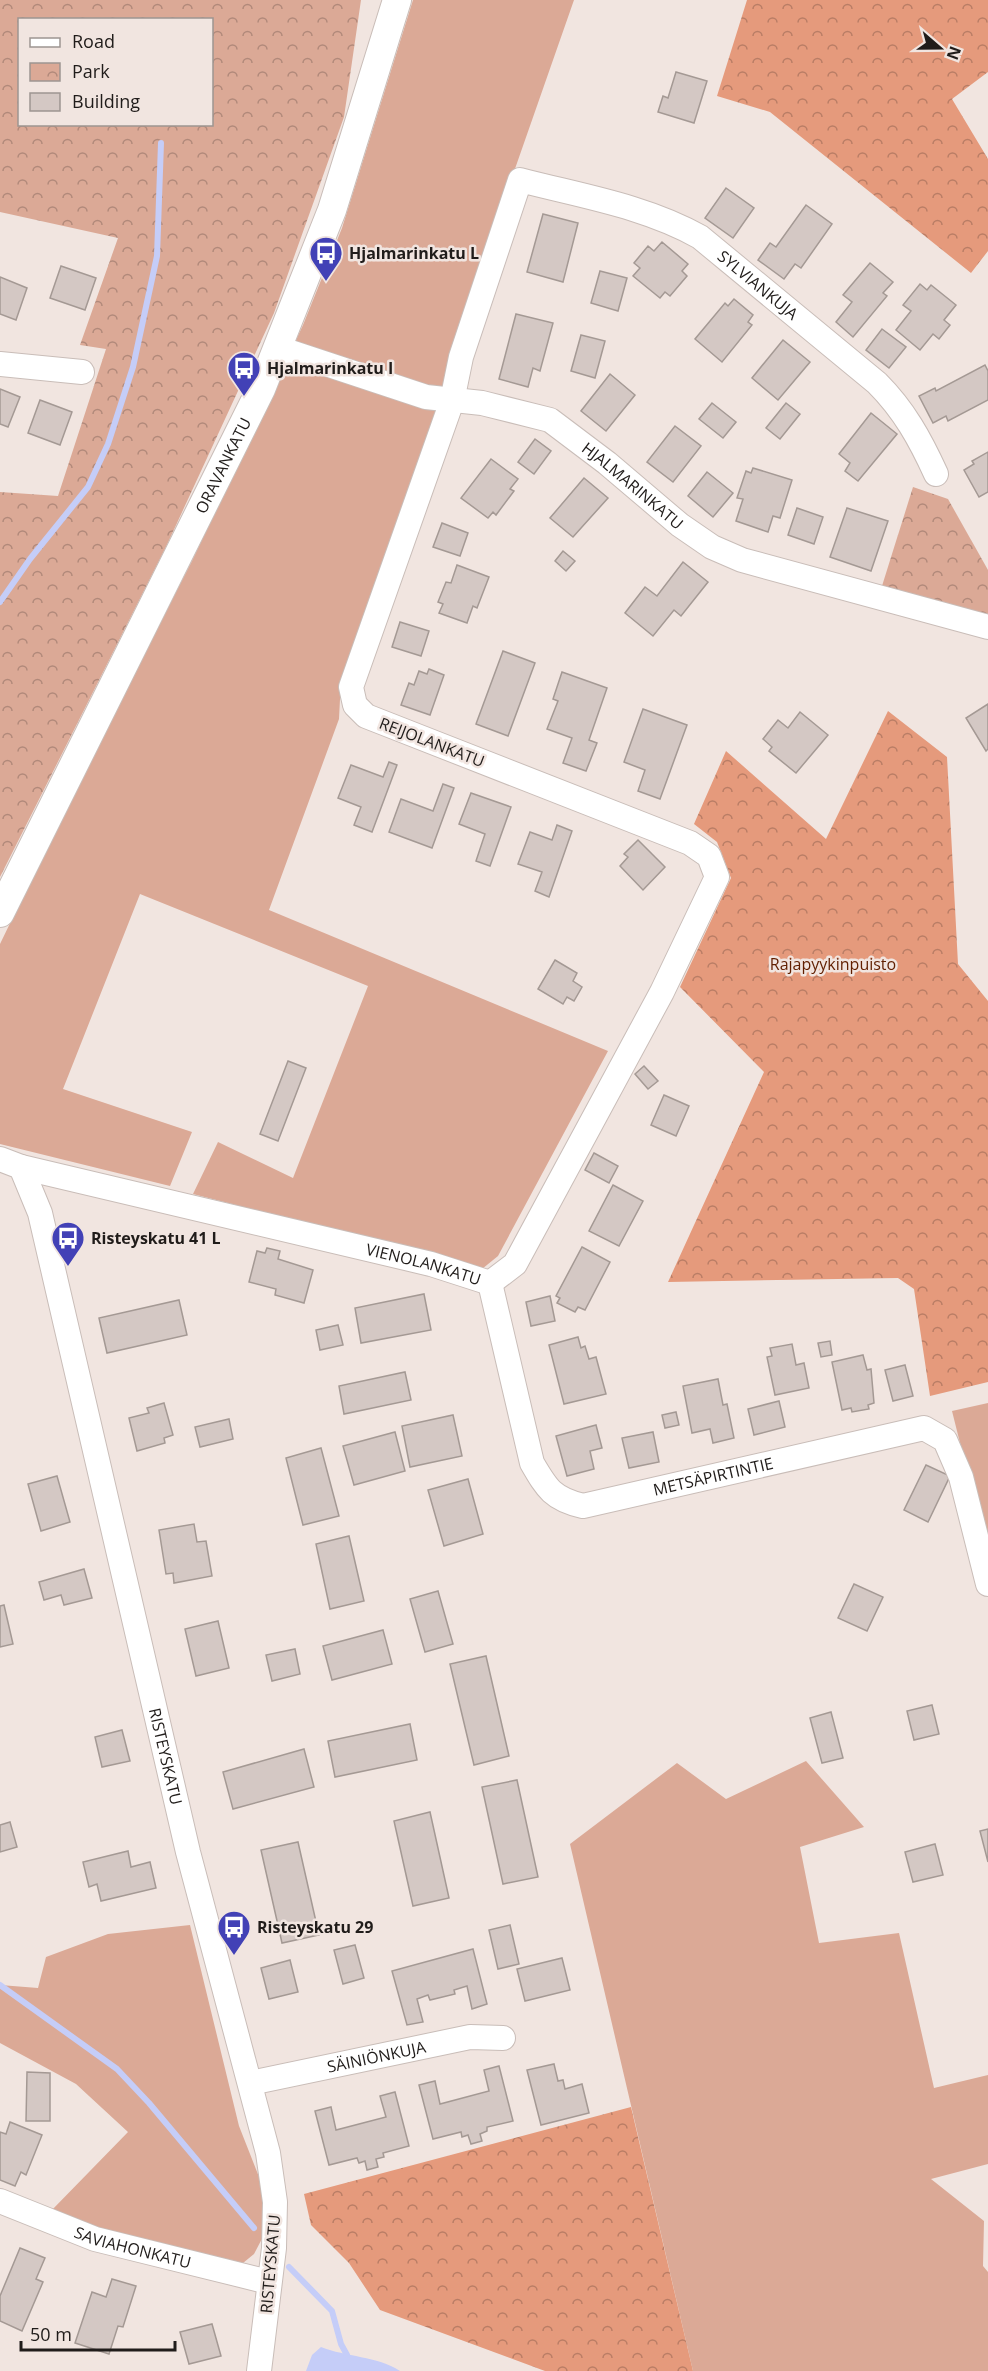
<svg xmlns="http://www.w3.org/2000/svg" width="988" height="2371" font-family="'Open Sans',sans-serif">
<style>
.green{fill:#dba996}
.forest{fill:url(#forest-crowns)}
.park{fill:url(#park-crowns);fill-rule:evenodd}
.water{fill:#c5cdf8}
.lines{fill:none;stroke-linecap:round;stroke-linejoin:round}
.stream{stroke:#c5cdf8;stroke-width:6}
.building{fill:#d4c8c4;stroke:#a49994;stroke-width:1.5}
.minor-casing{stroke:#c9bdb8;stroke-width:26}
.tertiary-casing{stroke:#c9bdb8;stroke-width:30}
.minor{stroke:#fff;stroke-width:24}
.tertiary{stroke:#fff;stroke-width:28}
.labels{text-anchor:middle;dominant-baseline:central;stroke-width:5;stroke-linejoin:round;paint-order:stroke}
.poi-label{font-size:16px;font-weight:bold;fill:#201c1a;stroke:#f1e5e0;text-anchor:start}
.street-label{font-size:16px;fill:#201c1a;stroke:#f1e5e0}
.park-label{font-size:16px;fill:#611f00;stroke:#f1e5e0}
</style>
<defs>
<pattern id="forest-crowns" width="20" height="18" patternUnits="userSpaceOnUse" patternTransform="scale(1.5)"><rect width="20" height="18" fill="#e59a7c"/><path d="M2 6a3 3 0 1 1 6 0M12 15a3 3 0 1 1 6 0" fill="none" stroke="#b97d65"/></pattern>
<pattern id="park-crowns" width="20" height="18" patternUnits="userSpaceOnUse" patternTransform="scale(1.5)"><rect width="20" height="18" fill="#dba996"/><path d="M2 6a3 3 0 1 1 6 0M12 15a3 3 0 1 1 6 0" fill="none" stroke="#b1897a"/></pattern>
</defs>
<rect width="100%" height="100%" fill="#f1e5e0"/>
<g class="green">
<polygon points="413,0 574,0 461,323 429,437 341,679 339,719 269,910 608,1051 498,1256 482,1269 193,1194 218,1142 293,1178 368,986 140,894 63,1089 192,1132 170,1186 0,1144 0,944 78,783 192,561 303,325 342,228"/>
<polygon points="988,1403 988,1555 952,1411"/>
<polygon points="806,1761 864,1827 800,1847 819,1943 899,1933 934,2088 988,2075 988,2164 931,2179 984,2221 983,2266 988,2272 988,2371 693,2371 570,1844 677,1763 726,1799"/>
<polygon points="190,1925 239,2126 263,2187 265,2233 254,2254 243,2263 201,2254 59,2217 50,2212 128,2132 76,2084 0,2043 0,1985 38,1988 46,1957 108,1934"/>
</g>
<g class="forest">
<polygon points="747,0 988,0 988,72 952,99 988,159 988,251 971,273 770,112 717,96"/>
<polygon points="888,711 947,757 958,964 988,1001 988,1382 930,1396 914,1289 898,1278 668,1282 764,1072 680,987 731,878 717,842 694,824 726,751 826,839"/>
<polygon points="631,2107 693,2371 545,2371 380,2310 349,2263 311,2225 304,2194"/>
</g>
<g class="park">
<path d="M0 0H361L344 117 274 313 165 549 0 877V492L58 496 106 349 80 345 118 238 0 212ZM20 20H212V124H20Z"/>
<polygon points="913,487 948,499 988,570 988,618 882,586"/>
</g>
<path class="water" d="M321 2347C346 2357 377 2356 400 2371H306L312 2355Z"/>
<g class="lines">
<g class="stream">
<polyline points="0,602 30,559 88,487 108,444 133,367 157,256 161,143"/>
<polyline points="0,1985 117,2069 149,2103 254,2228"/>
<polyline points="289,2267 332,2311 341,2344 347,2355"/>
</g>
</g>
<g class="building">
<polygon points="676,72 707,81 694,123 658,112 663,96 668,98"/>
<polygon points="726,188 754,208 733,238 705,218"/>
<polygon points="806,205 832,224 801,268 795,264 784,279 758,260 770,243 776,247"/>
<polygon points="543,214 578,223 563,282 527,272"/>
<polygon points="662,242 688,264 682,271 687,276 670,296 665,292 660,298 633,276 640,268 634,263 648,246 654,251"/>
<polygon points="870,263 893,282 883,293 887,296 853,337 836,322 852,302 843,295"/>
<polygon points="61,266 96,278 85,310 50,298"/>
<polygon points="600,271 627,278 618,311 591,303"/>
<polygon points="0,277 27,288 16,320 0,314"/>
<polygon points="920,284 927,290 931,285 956,305 944,320 950,325 939,339 933,334 920,350 896,330 911,311 903,305"/>
<polygon points="734,299 753,315 748,322 752,325 722,362 695,339 725,303 728,306"/>
<polygon points="516,314 553,323 540,371 533,368 528,387 499,379"/>
<polygon points="882,329 906,347 889,368 866,350"/>
<polygon points="581,335 605,341 595,378 571,371"/>
<polygon points="783,340 810,362 778,400 752,378"/>
<polygon points="985,365 988,371 988,400 948,421 946,416 933,423 919,396 935,388 936,391"/>
<polygon points="610,374 635,395 606,431 581,411"/>
<polygon points="0,389 20,397 8,427 0,424"/>
<polygon points="40,400 72,412 60,445 28,433"/>
<polygon points="712,403 736,422 723,438 699,419"/>
<polygon points="786,403 800,414 780,439 766,428"/>
<polygon points="871,413 897,434 858,481 845,471 850,463 839,454"/>
<polygon points="675,426 701,446 673,482 647,462"/>
<polygon points="535,439 551,451 534,474 518,462"/>
<polygon points="988,452 988,492 979,497 964,470 974,464 972,461"/>
<polygon points="491,459 518,479 510,489 514,491 496,515 493,512 488,518 461,498"/>
<polygon points="753,468 792,480 780,518 773,516 768,532 736,521 743,499 737,498 746,471 751,473"/>
<polygon points="707,472 733,493 713,517 688,496"/>
<polygon points="584,478 608,498 573,537 550,518"/>
<polygon points="797,508 823,517 814,544 788,535"/>
<polygon points="847,508 888,521 871,571 830,557"/>
<polygon points="442,523 468,533 460,556 433,547"/>
<polygon points="563,551 575,561 566,571 555,561"/>
<polygon points="683,562 708,582 681,616 674,610 653,636 625,613 645,587 657,596"/>
<polygon points="457,565 489,577 477,608 473,606 467,623 439,613 443,604 438,602 446,582 451,583"/>
<polygon points="400,622 429,631 421,656 392,647"/>
<polygon points="503,651 535,663 508,736 476,724"/>
<polygon points="429,669 444,675 430,715 401,705 409,683 414,685 419,671 427,674"/>
<polygon points="562,672 607,688 589,740 597,743 586,771 563,763 572,738 547,729 558,701 553,699"/>
<polygon points="988,704 988,749 986,751 966,718"/>
<polygon points="643,709 687,725 660,799 638,791 645,770 624,762"/>
<polygon points="800,712 828,735 796,773 769,751 772,747 763,739 778,720 788,728"/>
<polygon points="389,762 397,765 372,832 354,825 361,807 338,798 351,765 383,777"/>
<polygon points="443,784 454,788 432,848 389,832 401,799 433,811"/>
<polygon points="471,793 511,807 490,866 476,861 485,834 459,824"/>
<polygon points="557,825 572,831 549,897 535,891 542,872 518,864 530,832 552,840"/>
<polygon points="638,840 665,867 643,890 620,866 628,857 624,854"/>
<polygon points="555,960 577,973 573,981 582,987 574,1001 567,997 563,1004 538,989"/>
<polygon points="288,1061 306,1068 278,1141 260,1134"/>
<polygon points="644,1066 658,1081 648,1089 635,1074"/>
<polygon points="664,1095 689,1106 676,1136 651,1125"/>
<polygon points="594,1153 618,1166 609,1183 585,1170"/>
<polygon points="613,1185 643,1201 619,1246 589,1231"/>
<polygon points="582,1247 610,1262 585,1310 578,1307 575,1312 557,1303 560,1298 556,1296"/>
<polygon points="267,1248 280,1251 278,1259 313,1270 304,1303 275,1295 276,1289 249,1282 257,1251 265,1253"/>
<polygon points="424,1294 431,1330 361,1343 355,1308"/>
<polygon points="550,1296 555,1321 531,1326 526,1302"/>
<polygon points="179,1300 187,1335 107,1353 99,1318"/>
<polygon points="338,1325 343,1345 320,1350 316,1330"/>
<polygon points="578,1337 581,1348 585,1346 589,1359 596,1357 606,1394 564,1404 549,1345"/>
<polygon points="830,1341 832,1355 821,1357 818,1343"/>
<polygon points="792,1344 796,1365 804,1363 809,1388 775,1395 767,1357 772,1356 770,1348"/>
<polygon points="863,1355 867,1370 871,1369 874,1403 868,1405 869,1409 852,1412 851,1408 842,1410 832,1362"/>
<polygon points="905,1365 913,1396 893,1401 885,1370"/>
<polygon points="405,1372 411,1400 344,1414 339,1386"/>
<polygon points="718,1379 723,1405 727,1404 734,1438 713,1443 710,1429 692,1433 683,1386"/>
<polygon points="779,1401 785,1427 754,1435 748,1409"/>
<polygon points="164,1403 173,1435 164,1438 165,1443 137,1451 129,1418 149,1413 147,1408"/>
<polygon points="676,1412 679,1425 665,1428 662,1415"/>
<polygon points="453,1415 462,1456 410,1467 402,1426"/>
<polygon points="229,1419 233,1439 200,1447 195,1427"/>
<polygon points="596,1425 602,1448 590,1451 594,1469 567,1476 556,1436"/>
<polygon points="395,1432 405,1471 354,1485 343,1446"/>
<polygon points="653,1432 659,1462 629,1468 622,1438"/>
<polygon points="321,1448 339,1516 303,1525 286,1458"/>
<polygon points="926,1465 950,1476 928,1522 904,1510"/>
<polygon points="57,1476 70,1522 41,1531 28,1484"/>
<polygon points="468,1479 483,1534 444,1546 428,1490"/>
<polygon points="194,1524 197,1542 206,1541 212,1576 174,1583 173,1573 166,1574 159,1530"/>
<polygon points="349,1536 364,1601 330,1609 316,1544"/>
<polygon points="84,1569 92,1598 64,1605 61,1595 44,1600 39,1582"/>
<polygon points="854,1584 883,1597 867,1631 838,1618"/>
<polygon points="438,1591 453,1644 425,1652 410,1599"/>
<polygon points="4,1605 13,1644 0,1647 0,1606"/>
<polygon points="218,1621 229,1668 196,1676 185,1629"/>
<polygon points="383,1630 392,1664 332,1680 323,1646"/>
<polygon points="295,1649 300,1674 272,1681 266,1655"/>
<polygon points="486,1656 509,1756 474,1765 450,1664"/>
<polygon points="932,1705 939,1734 914,1740 907,1711"/>
<polygon points="831,1712 843,1758 822,1763 810,1718"/>
<polygon points="410,1724 417,1760 335,1777 328,1741"/>
<polygon points="122,1730 130,1761 102,1767 95,1737"/>
<polygon points="304,1749 314,1787 233,1809 223,1772"/>
<polygon points="517,1780 538,1877 503,1884 482,1787"/>
<polygon points="430,1812 449,1898 413,1906 394,1821"/>
<polygon points="10,1822 17,1847 0,1852 0,1825"/>
<polygon points="988,1829 988,1862 980,1831"/>
<polygon points="298,1842 319,1935 282,1943 261,1850"/>
<polygon points="935,1844 943,1875 913,1882 905,1852"/>
<polygon points="128,1851 131,1867 150,1862 156,1888 101,1901 97,1884 89,1887 83,1862"/>
<polygon points="510,1925 519,1964 498,1969 489,1930"/>
<polygon points="355,1945 364,1978 343,1984 334,1950"/>
<polygon points="473,1949 487,2004 472,2009 467,1986 454,1990 455,1994 430,2000 428,1995 417,1999 423,2022 407,2025 392,1971"/>
<polygon points="562,1958 570,1990 525,2001 517,1969"/>
<polygon points="290,1960 298,1992 269,1999 261,1968"/>
<polygon points="554,2064 558,2081 563,2080 565,2089 582,2084 589,2113 541,2125 527,2070"/>
<polygon points="499,2066 513,2121 487,2127 487,2131 480,2134 482,2141 471,2144 468,2135 462,2137 461,2132 433,2139 419,2085 435,2081 440,2104 489,2091 484,2070"/>
<polygon points="27,2072 50,2073 50,2121 26,2121"/>
<polygon points="395,2092 409,2146 383,2153 384,2157 376,2159 378,2167 367,2170 365,2161 359,2163 357,2158 329,2165 315,2111 331,2107 336,2130 386,2117 380,2096"/>
<polygon points="10,2122 42,2135 26,2175 21,2172 15,2186 0,2180 0,2132 6,2134"/>
<polygon points="20,2248 45,2258 36,2279 43,2282 22,2331 0,2321 0,2296"/>
<polygon points="112,2279 136,2286 123,2327 118,2326 109,2354 75,2343 92,2292 106,2297"/>
<polygon points="212,2324 221,2356 189,2364 180,2332"/>
</g>
<g class="lines">
<defs>
<g id="minor">
<path id="s1" d="M278 348 426 397 482 403 550 420 607 463 680 525 712 547 742 560 988 627"/>
<polyline points="0,364 82,372"/>
<path id="s2" d="M0 1159 21 1167 40 1213 188 1852 268 2153 275 2202 274 2248 259 2371"/>
<path id="s3" d="M21 1167 431 1264 490 1283"/>
<path id="s4" d="M490 1283 515 1264 662 992 717 877 709 856 690 843 366 716 355 705 351 687 452 401 461 357 520 180C581 196 645 206 700 237L877 383C904 410 920 439 936 474"/>
<path id="s5" d="M490 1283 532 1463C547 1489 553 1499 583 1506L924 1428 945 1440 961 1477 988 1584"/>
<path id="s6" d="M250 2083 470 2037 503 2038"/>
<path id="s7" d="M0 2201 95 2239 269 2282"/>
</g>
<g id="tertiary">
<path id="s8" d="M0 913 261 389 332 210 397 0"/>
</g>
</defs>
<use href="#minor" class="minor-casing"/>
<use href="#tertiary" class="tertiary-casing"/>
<use href="#minor" class="minor"/>
<use href="#tertiary" class="tertiary"/>
</g>
<defs>
<symbol id="bus-pin" viewBox="-11 -11 22 30"><path d="M0 17L-7.5 6A9.5 9.5 0 1 1 7.5 6Z" fill="#4241b6" stroke="#f1e5e0"/><path d="M-5-6H5V4H4V6H2V4H-2V6H-4V4H-5ZM-3.5-4V0h7V-4ZM-3.5 1.2v1.5H-2V1.2ZM2 1.2v1.5H3.5V1.2Z" fill="#fff"/></symbol>
</defs>
<g fill-rule="evenodd">
<use href="#bus-pin" x="307" y="234" width="38" height="52"/>
<use href="#bus-pin" x="225" y="349" width="38" height="52"/>
<use href="#bus-pin" x="49" y="1219" width="38" height="52"/>
<use href="#bus-pin" x="215" y="1908" width="38" height="52"/>
</g>
<g class="labels">
<g class="poi-label">
<text x="349" y="253">Hjalmarinkatu L</text>
<text x="267" y="368">Hjalmarinkatu I</text>
<text x="91" y="1238">Risteyskatu 41 L</text>
<text x="257" y="1927">Risteyskatu 29</text>
</g>
<g class="street-label">
<text stroke="none"><textPath href="#s4" startOffset="1695">SYLVIANKUJA</textPath></text>
<text stroke="none"><textPath href="#s8" startOffset="500">ORAVANKATU</textPath></text>
<text stroke="none"><textPath href="#s1" startOffset="388">HJALMARINKATU</textPath></text>
<text transform="translate(432 742) rotate(21)">REIJOLANKATU</text>
<text stroke="none"><textPath href="#s3" startOffset="414">VIENOLANKATU</textPath></text>
<text stroke="none"><textPath href="#s5" startOffset="388">METSÄPIRTINTIE</textPath></text>
<text stroke="none"><textPath href="#s2" startOffset="630">RISTEYSKATU</textPath></text>
<text stroke="none"><textPath href="#s6" startOffset="129">SÄINIÖNKUJA</textPath></text>
<text stroke="none"><textPath href="#s7" startOffset="141">SAVIAHONKATU</textPath></text>
<text transform="translate(270 2264) rotate(-85)">RISTEYSKATU</text>
</g>
<g class="park-label">
<text x="833" y="964">Rajapyykinpuisto</text>
</g>
</g>
<rect x="18" y="18" width="195" height="108" fill="#f1e5e0" stroke="#9d9591" stroke-width="1.5"/>
<rect x="30" y="38" width="30" height="9" fill="#ffffff" stroke="#9d9591" stroke-width="1.5"/>
<text x="72" y="48" font-size="18" fill="#201c1a">Road</text>
<rect x="30" y="63" width="30" height="18" fill="url(#park-crowns)" stroke="#9d9591" stroke-width="1.5"/>
<text x="72" y="78" font-size="18" fill="#201c1a">Park</text>
<rect x="30" y="93" width="30" height="18" fill="#d4c8c4" stroke="#9d9591" stroke-width="1.5"/>
<text x="72" y="108" font-size="18" fill="#201c1a">Building</text>
<g transform="translate(940 48) rotate(110)" stroke="#f1e5e0" stroke-width="4.5" paint-order="stroke">
<path d="M0-4.5L10 22L0 15L-10 22Z" fill="#201c1a"/>
<text y="-9" font-size="16" font-weight="bold" text-anchor="middle" fill="#201c1a">N</text>
</g>
<path d="M21 2341v9h154v-9" fill="none" stroke="#201c1a" stroke-width="3"/>
<text x="30" y="2341" font-size="18" fill="#201c1a" stroke="#f1e5e0" stroke-width="4.5" paint-order="stroke">50 m</text>
</svg>
